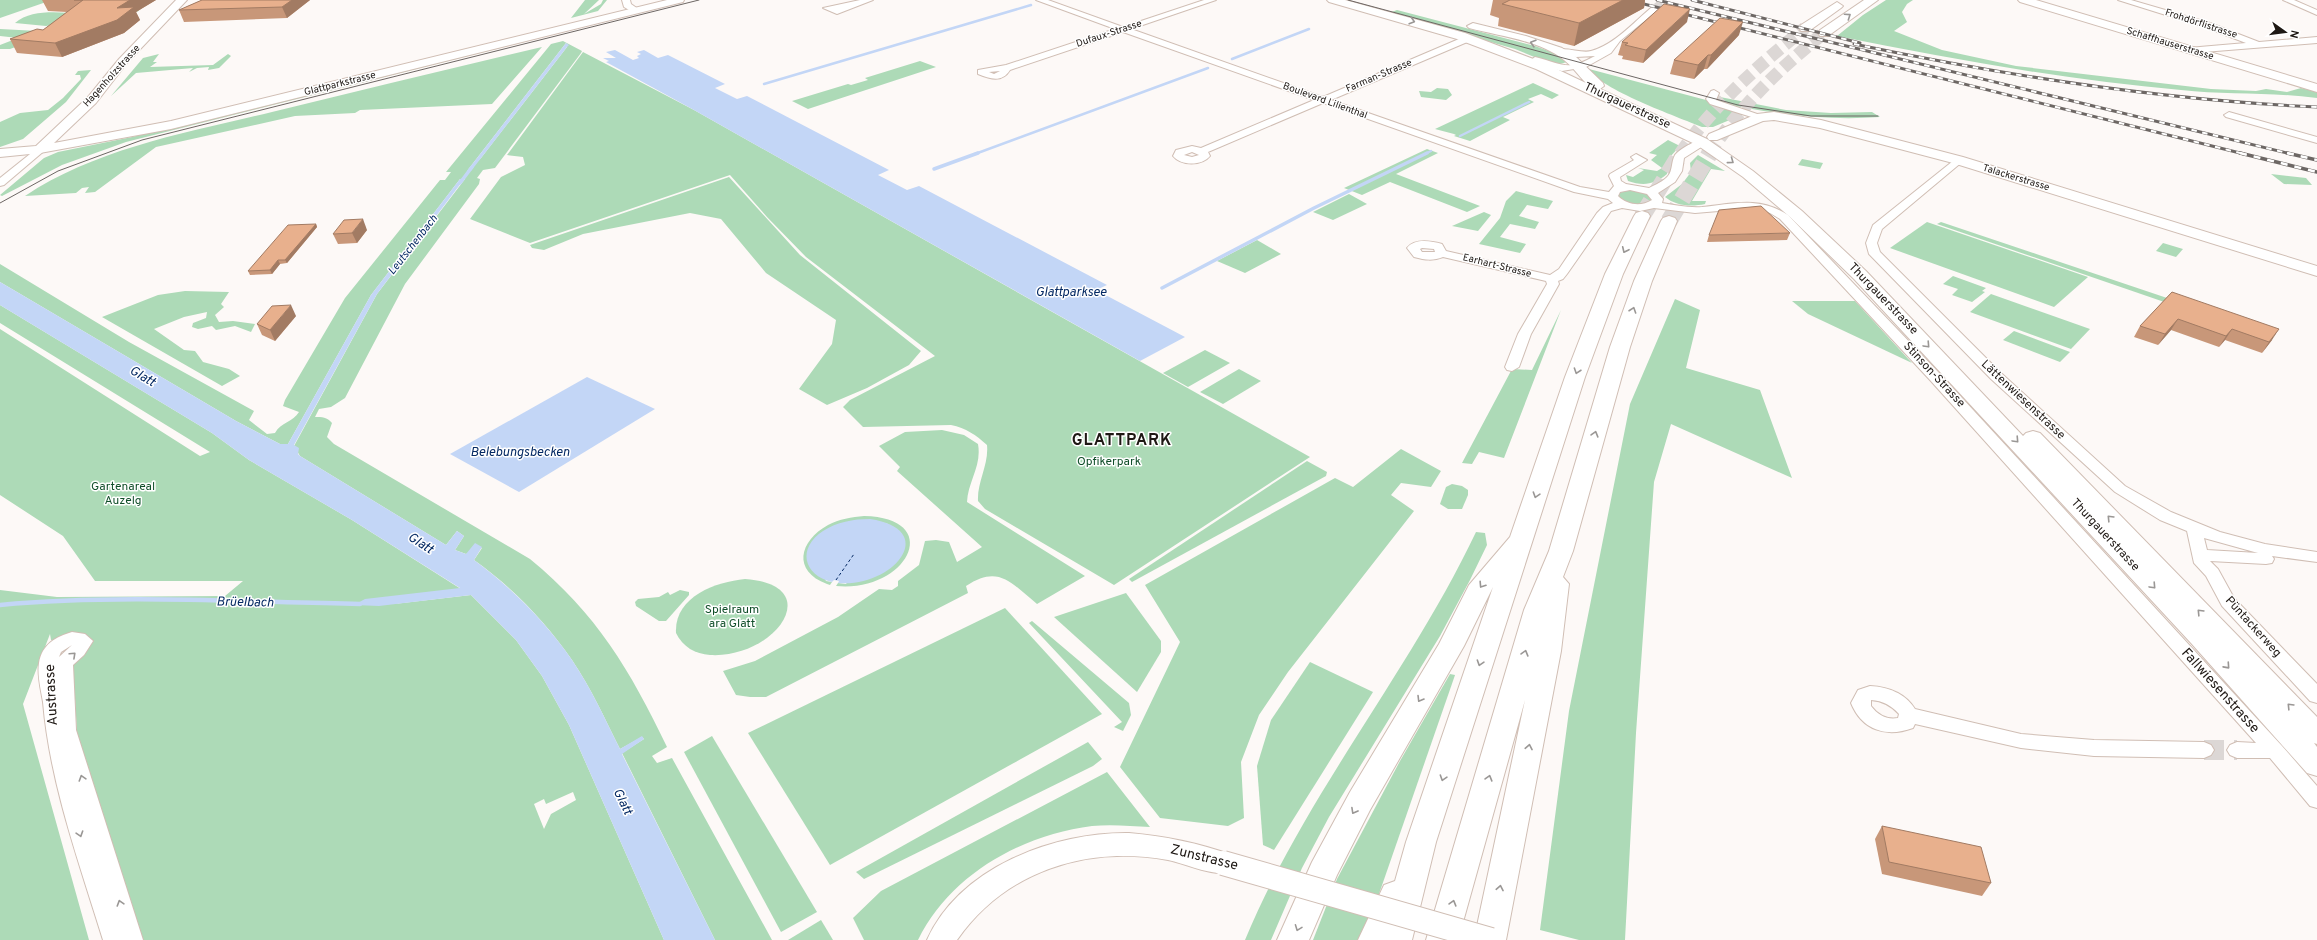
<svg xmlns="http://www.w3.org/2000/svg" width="2317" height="940" font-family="Overpass,sans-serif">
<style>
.green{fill:#addab7;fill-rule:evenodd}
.water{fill:#c3d6f6}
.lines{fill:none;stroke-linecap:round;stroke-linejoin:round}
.stream-far2{stroke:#c3d6f6;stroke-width:2.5}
.stream-far1{stroke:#c3d6f6;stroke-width:3.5}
.stream{stroke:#c3d6f6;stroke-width:4.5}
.ferry{stroke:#042963;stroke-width:1;stroke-dasharray:3 2.5;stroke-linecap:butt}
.minor-tunnel-far1{stroke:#dcd7d5;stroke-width:9;stroke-dasharray:9 4.5;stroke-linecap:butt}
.minor-tunnel{stroke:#dcd7d5;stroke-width:20;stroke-dasharray:20 10;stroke-linecap:butt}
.motorway-tunnel-far1{stroke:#dcd7d5;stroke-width:13;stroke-dasharray:13 6;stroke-linecap:butt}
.motorway-tunnel{stroke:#dcd7d5;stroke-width:17;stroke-dasharray:17 8;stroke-linecap:butt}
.minor-casing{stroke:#d0beb4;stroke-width:2}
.tertiary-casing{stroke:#d0beb4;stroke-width:2}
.secondary-casing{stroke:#d0beb4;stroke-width:2}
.primary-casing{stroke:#d0beb4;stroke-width:2}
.motorway-casing{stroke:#d0beb4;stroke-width:2}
.minor{fill:#fff;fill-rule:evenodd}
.tertiary{fill:#fff;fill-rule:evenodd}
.secondary{fill:#fff;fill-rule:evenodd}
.primary{fill:#fff;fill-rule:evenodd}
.motorway{fill:#fff;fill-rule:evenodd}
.tram{stroke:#6d6764;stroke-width:1}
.rail-far1-casing{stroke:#6d6764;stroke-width:3}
.rail-casing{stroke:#6d6764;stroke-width:3.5}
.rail-far1{stroke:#fff;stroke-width:2;stroke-dasharray:5.5;stroke-linecap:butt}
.rail{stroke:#fff;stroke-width:2.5;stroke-dasharray:7;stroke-linecap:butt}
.tertiary-bridge-casing{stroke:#d0beb4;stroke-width:26;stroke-linecap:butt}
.tertiary-bridge{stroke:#fff;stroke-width:24}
.wall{fill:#c89779}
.shaded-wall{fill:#a27b63}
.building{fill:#e8b08d;stroke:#a27b63}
.oneway{stroke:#9a9795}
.labels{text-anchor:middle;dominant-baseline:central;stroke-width:3;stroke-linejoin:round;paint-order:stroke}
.far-street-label{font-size:10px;fill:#1e1814;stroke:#fff}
.far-water-label{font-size:11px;font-style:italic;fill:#042963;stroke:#fff}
.street-label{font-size:12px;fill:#1e1814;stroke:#fff}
.park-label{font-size:12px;fill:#104e29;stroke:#fff}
.water-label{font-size:13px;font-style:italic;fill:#042963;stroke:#fff}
.near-street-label{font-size:14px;fill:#1e1814;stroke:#fff}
.district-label{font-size:16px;font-weight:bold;letter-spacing:1px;fill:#1e1814;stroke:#fff}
</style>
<rect width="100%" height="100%" fill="#fdf9f7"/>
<g class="green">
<polygon points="0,0 52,0 0,18"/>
<polygon points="585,0 599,0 584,14 601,4 603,0 607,0 598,11 571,18"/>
<path d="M1886 0H1913L1907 4 1902 12 1907 22 1894 31 1942 50 2016 66 2211 89 2256 91 2266 89 2287 92 2301 88 2317 92V98C2272 92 2226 95 2181 90 2066 80 1951 59 1837 36L1863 15Z"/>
<path d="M142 8 137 12 46 26 15 23C32 8 60 13 80 13 101 12 121 10 142 8Z"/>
<polygon points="1397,10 1535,46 1554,53 1567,62 1560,64 1544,61 1515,49 1389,13"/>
<polygon points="0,29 57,32 10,49 0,49 0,45 18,38 0,36"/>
<polygon points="540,38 126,142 62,165 2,196 0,195 44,158 58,152 132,137"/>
<path d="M563 41 582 51 581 53 495 168 483 170 477 178 480 179 479 184 405 284 345 398 331 407 319 409 315 417C322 417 327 417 332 423L327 437 334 444 530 559C597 614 630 670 667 747L652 756 657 763 672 758 772 940H715L622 753 644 739 642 737 620 749C605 719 591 688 572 660 546 622 512 587 474 560L482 548 466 554 455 550 464 536 457 531 446 545 300 456 294 446 377 294 465 179H460L371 295 288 444H280L236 421 0 282V264L129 342 254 411 249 420 267 434 275 433C281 422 293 422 299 412L283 406 285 400 345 298 440 180H445L451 172H446L551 44ZM566 43 567 47 481 158 467 171Z"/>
<path d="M542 47 492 104 360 110 355 113 295 116 156 147 95 192 85 193 89 187 82 188 76 193 25 196C97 148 189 132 272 112 362 90 452 68 542 47Z"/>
<path d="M583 52 694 110 1310 457 1114 585 985 509 978 501C977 482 989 464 987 445 976 435 966 428 951 425L863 427 843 407 850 400 935 356 806 257 767 217 730 175 530 243 470 219 501 177 525 165 523 157 507 155Z"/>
<polygon points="159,54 153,62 157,62 150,67 213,65 228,54 231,56 219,68 208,70 209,67 197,68 189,72 193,68 136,73 111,96 143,58"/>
<polygon points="920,61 936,67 808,109 792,101 848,84 851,85 868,80 865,78"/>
<path d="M1589 69 1706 100 1712 105 1744 114 1713 127H1702C1678 117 1599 89 1589 69Z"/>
<polygon points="91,70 66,102 23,139 0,147 0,122 20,113 48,110 63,98 81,79 80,75 75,75 78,71"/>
<polygon points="1533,83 1559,95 1552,99 1541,94 1528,99 1534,102 1503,117 1510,120 1470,141 1454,136 1456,135 1454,134 1435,129"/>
<polygon points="1437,88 1448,89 1452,95 1446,100 1421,97 1419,91 1431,92"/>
<path d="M1720 97 1786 110 1831 113 1872 112 1880 117C1826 121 1774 114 1721 103Z"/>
<path d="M1668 140 1680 146 1669 158 1667 174C1654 185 1643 186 1628 181L1626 175 1633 177 1644 170 1638 168 1657 171 1662 168 1651 160 1657 155 1649 153Z"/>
<polygon points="1427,149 1438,153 1396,174 1480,206 1467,212 1390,182 1362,195 1344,188"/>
<path d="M1698 155 1725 171 1711 169 1692 201H1706L1705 204C1691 207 1676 206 1665 197L1682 184 1691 172 1690 163Z"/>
<polygon points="1802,159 1823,163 1820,169 1798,165"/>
<polygon points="2271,174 2306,178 2312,185 2284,184"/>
<polygon points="729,177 800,255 921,351 909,365 867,388 827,405 799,389 832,344 836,320 766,273 721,219 690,213 583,234 544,250 532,248 530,245"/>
<path d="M1632 190 1647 193 1652 201C1642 209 1626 204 1617 196L1619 192Z"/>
<polygon points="1516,191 1553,201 1548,209 1527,205 1519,216 1539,222 1535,229 1510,224 1500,237 1526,244 1520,253 1479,244 1500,218 1506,201"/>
<polygon points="1349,194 1367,204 1333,220 1313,212"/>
<polygon points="1484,212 1491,215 1478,231 1452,226"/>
<polygon points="1927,222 2088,277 2054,307 1890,248"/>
<polygon points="1941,222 2176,301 2173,305 1937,224"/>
<polygon points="1257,240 1281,254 1245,273 1217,261"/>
<polygon points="2163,243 2183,249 2176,257 2156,251"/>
<polygon points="1953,276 1986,288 1982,291 1985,292 1972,302 1952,295 1958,289 1943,284"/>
<polygon points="185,291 229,292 221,304 224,307 215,315 219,322 233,321 255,324 251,332 235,326 216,330 212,326 198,329 192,327 193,323 206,318 207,312 184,317 154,329 184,350 195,351 203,362 229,369 240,376 222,386 102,317 158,295"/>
<polygon points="1991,294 2090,329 2071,349 1970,312"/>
<polygon points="1675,299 1700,310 1686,368 1760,390 1792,478 1671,424 1654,482 1636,733 1625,940 1579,940 1540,930 1569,711 1630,404"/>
<polygon points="1792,301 1855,301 1912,363 1808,314"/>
<path d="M0 305 212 433 249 460 352 520 461 589 394 604 471 595 516 640 542 676 569 725 664 940H141L78 750 73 664 55 641 51 640 50 634 23 704 89 940H0V590L57 597 225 596 243 581H95L63 536 0 495V329L200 456 210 452 0 323ZM573 792 576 800 551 814 544 829 534 804 544 799 546 804Z"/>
<polygon points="1561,310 1504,458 1479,452 1472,464 1462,463 1512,369 1532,370"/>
<polygon points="2014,331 2070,352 2060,362 2003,340"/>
<polygon points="1205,350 1230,363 1188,387 1163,373"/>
<polygon points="1239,369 1261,381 1223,404 1200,392"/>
<path d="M942 430 964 435 978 444C982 466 968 481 967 502L1085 576 1037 604C1011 583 999 564 966 586L968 593 766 697H750L736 695 723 671 755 661 838 617 879 589 892 590 898 586V581L919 565 925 541 936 540 949 542 957 562 982 547 897 471 900 467 879 446 905 432Z"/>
<polygon points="1401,449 1441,471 1431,487 1401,483 1391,495 1414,511 1288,672 1259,715 1241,762 1244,818 1228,826 1160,818 1120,767 1180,642 1145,585 1335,478 1353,487"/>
<polygon points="1307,461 1327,472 1326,476 1132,582 1129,579"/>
<polygon points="1452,484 1462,486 1468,490 1468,495 1462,509 1448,509 1440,504 1446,487"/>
<path d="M864 516C946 518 907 593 836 586L838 583 846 584 888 524C861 515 827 522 810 545L826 581 832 582 830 585 827 584C792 571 799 541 828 525 839 519 852 517 864 516Z"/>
<path d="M1476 532 1485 533 1487 545 1470 580 1440 636 1329 817 1302 868 1271 940H1245C1305 795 1409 673 1476 532Z"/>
<path d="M745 579C828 585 775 659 710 655 695 654 683 647 676 633 674 597 715 582 745 579Z"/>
<polygon points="680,590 689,592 689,595 666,621 659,621 636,606 635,602 638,599 659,597 668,592 670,595"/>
<polygon points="1126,593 1161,641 1161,652 1137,692 1054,617"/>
<polygon points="1005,608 1102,714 830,865 748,733"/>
<polygon points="1032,621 1129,703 1131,715 1123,731 1114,727 1122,722 1029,623"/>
<polygon points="1310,662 1373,692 1274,850 1263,845 1257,766 1271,720"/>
<polygon points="1450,674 1455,675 1454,678 1363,940 1313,940 1337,879 1400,761"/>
<polygon points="712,736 817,912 781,932 684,752"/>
<polygon points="1088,742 1102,759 1093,766 864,879 856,872"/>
<path d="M1107 772 1150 827C1131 826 1111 824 1092 826 1021 835 950 875 918 940H864L853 918 881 891Z"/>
<polygon points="821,920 833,940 788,940"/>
</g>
<g class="water">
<polygon points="566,43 569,45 567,47 471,171 467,171"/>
<polygon points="615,50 633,60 639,58 637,56 641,54 637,52 644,50 658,58 668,55 725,84 715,88 737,99 747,96 889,170 878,175 907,190 919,186 1107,285 1096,290 1185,337 1140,361 694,110 606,62 609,61 603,58 616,58 606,52"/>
<path d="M465 178 377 294 294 445 299 448 298 454 300 456 446 545 457 531 464 536 455 550 466 554 475 543 482 547 474 560C512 588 546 622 572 660 591 688 605 719 620 749L642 736 644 739 622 754 715 940H664L569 725 542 676 516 640 471 595 379 606 354 605 365 599 460 588 352 520 249 460 212 433 0 305V282L236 421 280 444H288L371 295 460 179Z"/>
<polygon points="587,377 655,409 519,492 450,454"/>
<path d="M870 519C941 530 893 588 838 583L839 581 834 580 832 582C803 575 797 548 823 531 837 522 853 519 870 519Z"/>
</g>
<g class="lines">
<g class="stream-far2">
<polyline points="1232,59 1309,29"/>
<polyline points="764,84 1031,5"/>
<polyline points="1460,136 1529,102"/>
<polyline points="975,154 1208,68"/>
<polyline points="1425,154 1431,151"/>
</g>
<g class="stream-far1">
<polyline points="934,169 978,153"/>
<polyline points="460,183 472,167"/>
<polyline points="1162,288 1314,208 1427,153"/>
</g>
<path class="stream" d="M0 605C119 594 240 602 360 604"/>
<polyline class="ferry" points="836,580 854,554"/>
<polyline class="minor-tunnel-far1" points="1655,9 1666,0"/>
<polyline class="minor-tunnel" points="2204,750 2237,750"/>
<g class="motorway-tunnel-far1">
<path d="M1680 154C1714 104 1758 66 1805 28"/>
<path d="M1709 154C1740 106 1780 68 1824 33"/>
</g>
<g class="motorway-tunnel">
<polyline points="1642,216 1681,153"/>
<polyline points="1669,221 1710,153"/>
</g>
<defs>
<g id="minor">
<polygon points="622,0 630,0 631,4 641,11 634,13 624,7"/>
<polygon points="860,0 873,0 837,14 823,8"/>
<path d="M1036 0H1048L1123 27 1204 0H1216L1131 29 1323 97 1466 36H1472V40L1331 100 1580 187 1609 192 1614 186 1609 176 1610 174 1634 160 1631 157 1636 154 1647 160 1620 177 1621 181 1626 184 1649 188C1655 185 1664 181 1668 176 1673 170 1671 162 1675 155 1680 149 1698 138 1706 140V144L1684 158 1682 171 1675 182 1658 193 1663 199 1662 203C1675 205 1688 208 1702 207 1733 204 1759 196 1788 215L1940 374 2282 746 2317 786V808L2310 806 2270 758H2237L2230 755 2227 750 2230 745 2237 742 2256 743 1930 380 1780 219 1770 213 1754 208 1695 213 1654 208 1640 211 1622 208 1611 211 1567 274 1563 279 1558 281 1559 284 1531 334 1519 367 1512 371 1507 370 1505 367 1518 334 1547 284 1546 281 1443 257C1433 261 1425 260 1414 257L1407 248C1415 238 1431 241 1442 244L1446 251 1550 275 1559 269 1597 213 1603 207 1613 203 1608 199 1574 192 1323 103 1208 152 1210 156C1202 166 1181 166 1173 156L1176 150 1192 146 1201 148 1314 100 1123 32 1010 70C1002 83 990 79 978 74V70L1006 65 1115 29ZM1000 71 994 74 989 72ZM1192 152 1199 155 1192 157 1184 155ZM1630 190 1647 194 1652 200C1641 207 1627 205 1618 196L1620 192ZM1422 248 1434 249 1435 252H1422L1420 249Z"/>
<polygon points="2118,0 2131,0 2210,23 2259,42 2317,37 2317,43 2191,53 2188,52 2188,48 2246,43 2204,27"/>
<polygon points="2283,0 2294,0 2317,10 2317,15"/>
<path d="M1652 7 1659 9 1620 41 1611 53 1586 67 1562 71 1542 66 1531 60 1535 57C1564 64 1566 72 1595 56L1576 57 1555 52C1562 45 1581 54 1591 51 1614 45 1634 22 1652 7Z"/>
<polygon points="1714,90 1719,93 1716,100 1766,117 1761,120 1710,104 1706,99 1711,91"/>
<polygon points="2229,112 2317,137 2317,143 2226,117 2224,115"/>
<polygon points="40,146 45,149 44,151 4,185 0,186 0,178"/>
<path d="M1958 157 1963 160 1962 162 1882 229 1877 243 1880 252 2001 373 2125 486 2171 512 2220 532 2265 544 2317 552V562L2272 556 2274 559 2272 563 2266 564 2210 561 2218 569 2234 598 2317 684V703L2310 701 2222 606 2206 576 2194 563 2187 531 2160 520 2115 492 1991 379 1869 254 1866 243 1873 225ZM2204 538 2258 553 2207 550Z"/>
<path d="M72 632 85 634 93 641 84 655 73 665 76 730 143 940H103C79 862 50 784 43 702 41 690 37 675 39 663 42 644 56 637 72 632ZM72 645 59 657 61 652Z"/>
<path d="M1870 686C1888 687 1905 693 1915 709L2021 734 2094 740 2204 742 2211 745 2214 750 2211 755 2204 758 2094 756 2021 748 1915 724 1913 728C1886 738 1862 730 1851 703L1858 690ZM1871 700C1883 701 1891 705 1899 714L1898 718C1886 720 1878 715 1871 706Z"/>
</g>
<g id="tertiary">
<polygon points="176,0 187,0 127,63 96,103 54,143 171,121 667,0 684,0 683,2 171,129 40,153 0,157 0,149 36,146 88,97 119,59"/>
<polygon points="1774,112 1821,120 1963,157 2317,266 2317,276 1953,163 1820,128 1774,120 1763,121 1717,140 1709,140 1707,137 1709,134 1757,114"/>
<path d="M1129 833C1164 836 1199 843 1232 855L1236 863 1232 871C1214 878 1188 864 1168 860 1087 845 1005 871 957 940H927C960 867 1054 832 1129 833Z"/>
</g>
<path id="secondary" d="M1327 0H1345L1465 33 1544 63 1586 83C1578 75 1572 66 1564 60 1539 40 1499 36 1469 28L1467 26 1473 23 1526 36 1562 48 1576 57 1603 83 1604 86 1600 89 1707 139 1753 171 1802 211 1866 271 2023 436 2026 433 2033 431 2040 433 2317 717V744L2314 743 2317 747V776L2307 773 2191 643 1854 279 1790 217 1743 177 1697 145 1536 69 1457 39 1329 2Z"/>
<polygon id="primary" points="2018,0 2036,0 2317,84 2317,92 2020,2"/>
<g id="motorway">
<polygon points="1864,0 1878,0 1828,36 1820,36 1818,33 1820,30"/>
<polygon points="1837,2 1843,6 1841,8 1809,31 1801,31 1799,28 1801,25"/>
<polygon points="1642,211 1648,213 1650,216 1623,274 1585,377 1436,842 1412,940 1358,940 1384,885 1395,881 1406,842 1493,587 1464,646 1370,810 1337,875 1309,940 1277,940 1312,862 1350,792 1439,644 1469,585 1510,537 1565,377 1605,274 1634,216 1636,213"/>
<polygon points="1669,216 1675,218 1677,221 1652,281 1630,347 1573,551 1563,577 1569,584 1561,651 1506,940 1474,940 1525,700 1458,940 1426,940 1524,610 1549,551 1610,347 1634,281 1661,221 1663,218"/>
</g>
</defs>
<use href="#minor" class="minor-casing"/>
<use href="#tertiary" class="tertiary-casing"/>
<use href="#secondary" class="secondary-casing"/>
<use href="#primary" class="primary-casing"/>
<use href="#motorway" class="motorway-casing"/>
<use href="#minor" class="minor"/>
<use href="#tertiary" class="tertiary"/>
<use href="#secondary" class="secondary"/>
<use href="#primary" class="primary"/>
<use href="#motorway" class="motorway"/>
<g class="tram">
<polyline points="1348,0 1738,105 1811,116 1878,116"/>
<polyline points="0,203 58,171 142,140 699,0"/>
</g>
<defs>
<g id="rail-far1">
<polyline points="1628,0 2244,154"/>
<polyline points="1657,0 2291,154"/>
<polyline points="1692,0 1860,43"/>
<path d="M1854 44C2007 76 2160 100 2317 107"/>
</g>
<g id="rail">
<polyline points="2240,153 2317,172"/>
<polyline points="2287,153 2317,160"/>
</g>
</defs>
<use href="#rail-far1" class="rail-far1-casing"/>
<use href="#rail" class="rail-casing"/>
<use href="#rail-far1" class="rail-far1"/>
<use href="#rail" class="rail"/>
<defs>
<polyline id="tertiary-bridge" points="1223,863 1491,940"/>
</defs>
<use href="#tertiary-bridge" class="tertiary-bridge-casing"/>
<use href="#tertiary-bridge" class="tertiary-bridge"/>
</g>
<g class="wall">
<polygon points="42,0 156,0 136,12 140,20 124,33 62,57 17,53 10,39 43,30 67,12 48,11"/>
<polygon points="202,0 310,0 287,18 184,22 179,10"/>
<polygon points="1493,0 1645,0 1644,8 1574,46 1498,26 1499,18 1490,15"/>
<polygon points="1687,22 1643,63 1622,59 1623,56 1618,55 1622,42"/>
<polygon points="1739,35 1707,69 1704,69 1694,79 1670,74 1674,60"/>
<polygon points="316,224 317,227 287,263 280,264 272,274 250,275 248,271"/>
<polygon points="367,230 357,243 338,244 333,234"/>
<polygon points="1790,233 1787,240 1707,242 1709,235"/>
<polygon points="2172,292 2272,340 2262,353 2225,340 2219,347 2171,330 2158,345 2134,337 2140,326"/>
<polygon points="296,316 275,341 262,335 257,324"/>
<polygon points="1882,826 1991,883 1982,896 1882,874 1875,839"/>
</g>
<g class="shaded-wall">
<polygon points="130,0 156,0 136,12 140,20 124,33 62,57 55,43"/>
<polygon points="292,0 310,0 287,18 282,7"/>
<polygon points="1623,0 1645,0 1644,8 1574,46 1579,23"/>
<polygon points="1690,9 1687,22 1643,63 1646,50"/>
<polygon points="1743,22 1739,35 1707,69 1711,55"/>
<polygon points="1708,55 1704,69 1694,79 1698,65"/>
<polygon points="363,219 367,230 357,243 352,233"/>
<polygon points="316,224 317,227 287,263 285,260"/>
<polygon points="278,260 280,264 272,274 270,270"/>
<polygon points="291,305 296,316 275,341 270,330"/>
<polygon points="2178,319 2171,330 2158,345 2165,334"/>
<polygon points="2232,329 2225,340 2219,347 2226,336"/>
<polygon points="2279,329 2272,340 2262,353 2269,342"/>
</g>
<g class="building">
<polygon points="74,0 130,0 117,8 134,7 117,20 55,43 10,39 37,29 43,30 83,0"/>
<polygon points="202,0 292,0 282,7 179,10"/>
<polygon points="1510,0 1623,0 1579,23 1502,4"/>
<polygon points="1664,4 1690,9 1646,50 1625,45 1628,43 1622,42"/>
<polygon points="1720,18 1743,22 1711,55 1708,55 1698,65 1674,60"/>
<polygon points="1761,206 1790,233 1709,235 1719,210"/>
<polygon points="363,219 352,233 333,234 344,220"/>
<polygon points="316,224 285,260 278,260 270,270 248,271 288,225"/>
<polygon points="2172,292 2279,329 2269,342 2232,329 2226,336 2178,319 2165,334 2140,326"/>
<polygon points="291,305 270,330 257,324 272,306"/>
<polygon points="1882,826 1981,847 1991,883 1889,862"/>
</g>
<defs><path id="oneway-chevron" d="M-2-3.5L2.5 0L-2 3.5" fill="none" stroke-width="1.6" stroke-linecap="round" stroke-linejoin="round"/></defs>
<g class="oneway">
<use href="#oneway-chevron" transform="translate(1848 16) rotate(-34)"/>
<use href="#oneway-chevron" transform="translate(1412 21) rotate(16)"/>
<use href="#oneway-chevron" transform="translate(1533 43) rotate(-164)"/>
<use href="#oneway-chevron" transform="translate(1731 161) rotate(36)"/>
<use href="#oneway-chevron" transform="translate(1625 250) rotate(115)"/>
<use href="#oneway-chevron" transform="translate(1633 310) rotate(-71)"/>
<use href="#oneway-chevron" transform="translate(1927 345) rotate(47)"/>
<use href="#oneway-chevron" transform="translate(1577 371) rotate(109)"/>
<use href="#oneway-chevron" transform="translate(1595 434) rotate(-74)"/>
<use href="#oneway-chevron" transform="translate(2016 440) rotate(47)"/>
<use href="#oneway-chevron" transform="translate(1536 495) rotate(108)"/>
<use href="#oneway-chevron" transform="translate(2110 518) rotate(-134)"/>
<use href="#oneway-chevron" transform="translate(1482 585) rotate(123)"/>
<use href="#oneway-chevron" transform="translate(2153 586) rotate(47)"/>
<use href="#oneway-chevron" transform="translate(2200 612) rotate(-134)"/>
<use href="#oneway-chevron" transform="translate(1525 653) rotate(-74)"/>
<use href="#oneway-chevron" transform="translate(73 655) rotate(-43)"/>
<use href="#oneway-chevron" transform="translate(1480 663) rotate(108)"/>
<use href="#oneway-chevron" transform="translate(2227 666) rotate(48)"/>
<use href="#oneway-chevron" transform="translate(1420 699) rotate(121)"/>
<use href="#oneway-chevron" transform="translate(2290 706) rotate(-134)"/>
<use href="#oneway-chevron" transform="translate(1529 747) rotate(-79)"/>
<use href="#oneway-chevron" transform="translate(82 778) rotate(-107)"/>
<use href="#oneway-chevron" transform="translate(1443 778) rotate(108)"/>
<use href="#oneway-chevron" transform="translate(1489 778) rotate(-74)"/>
<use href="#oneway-chevron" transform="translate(1354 811) rotate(119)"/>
<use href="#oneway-chevron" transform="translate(80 834) rotate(72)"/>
<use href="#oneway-chevron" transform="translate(1500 888) rotate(-79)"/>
<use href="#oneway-chevron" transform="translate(120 903) rotate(-107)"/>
<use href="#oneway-chevron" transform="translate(1453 903) rotate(-74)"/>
<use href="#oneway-chevron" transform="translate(1298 928) rotate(111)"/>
</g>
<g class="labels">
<g class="far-street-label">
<text transform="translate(2201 24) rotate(18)">Frohdörflistrasse</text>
<text transform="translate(1109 34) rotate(-18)">Dufaux-Strasse</text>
<text transform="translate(2170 44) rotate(17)">Schaffhauserstrasse</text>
<text transform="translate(112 76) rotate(-48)">Hagenholzstrasse</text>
<text transform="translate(1379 76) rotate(-23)">Farman-Strasse</text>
<text transform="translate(340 84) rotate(-14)">Glattparkstrasse</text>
<text transform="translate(1325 101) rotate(20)">Boulevard Lilienthal</text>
<text transform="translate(2016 178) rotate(17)">Talackerstrasse</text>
<text transform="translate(1497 266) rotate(14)">Earhart-Strasse</text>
</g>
<g class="far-water-label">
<text transform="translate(413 245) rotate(-52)">Leutschenbach</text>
</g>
<g class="street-label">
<text transform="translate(1627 106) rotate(25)">Thurgauerstrasse</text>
<text transform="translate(1883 299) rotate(46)">Thurgauerstrasse</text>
<text transform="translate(1934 375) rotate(47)">Stinson-Strasse</text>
<text transform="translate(2023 400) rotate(43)">Lättenwiesenstrasse</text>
<text transform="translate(2105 535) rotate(47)">Thurgauerstrasse</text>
<text transform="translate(2253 627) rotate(48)">Püntackerweg</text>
</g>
<g class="park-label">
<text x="1109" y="462">Opfikerpark</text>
<text x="123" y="487">Gartenareal<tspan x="123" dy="14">Auzelg</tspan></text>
<text x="732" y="610">Spielraum<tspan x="732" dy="14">ara Glatt</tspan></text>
</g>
<g class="water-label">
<text x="1071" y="293">Glattparksee</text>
<text transform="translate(142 377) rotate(31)">Glatt</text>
<text x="520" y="453">Belebungsbecken</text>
<text transform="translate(420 544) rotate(33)">Glatt</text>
<text transform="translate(245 603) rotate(1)">Brüelbach</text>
<text transform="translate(622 802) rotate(64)">Glatt</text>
</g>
<g class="near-street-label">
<text transform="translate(2220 691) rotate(48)">Fallwiesenstrasse</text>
<text transform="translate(52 695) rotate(-93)">Austrasse</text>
<text transform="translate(1204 858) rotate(14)">Zunstrasse</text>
</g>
<g class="district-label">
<text x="1122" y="441">GLATTPARK</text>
</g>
</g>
<g transform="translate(2285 32) rotate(104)" stroke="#ffffff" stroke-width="3" paint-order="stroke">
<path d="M0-3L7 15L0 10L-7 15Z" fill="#1e1814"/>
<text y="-6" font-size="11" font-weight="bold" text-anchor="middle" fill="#1e1814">N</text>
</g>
</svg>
